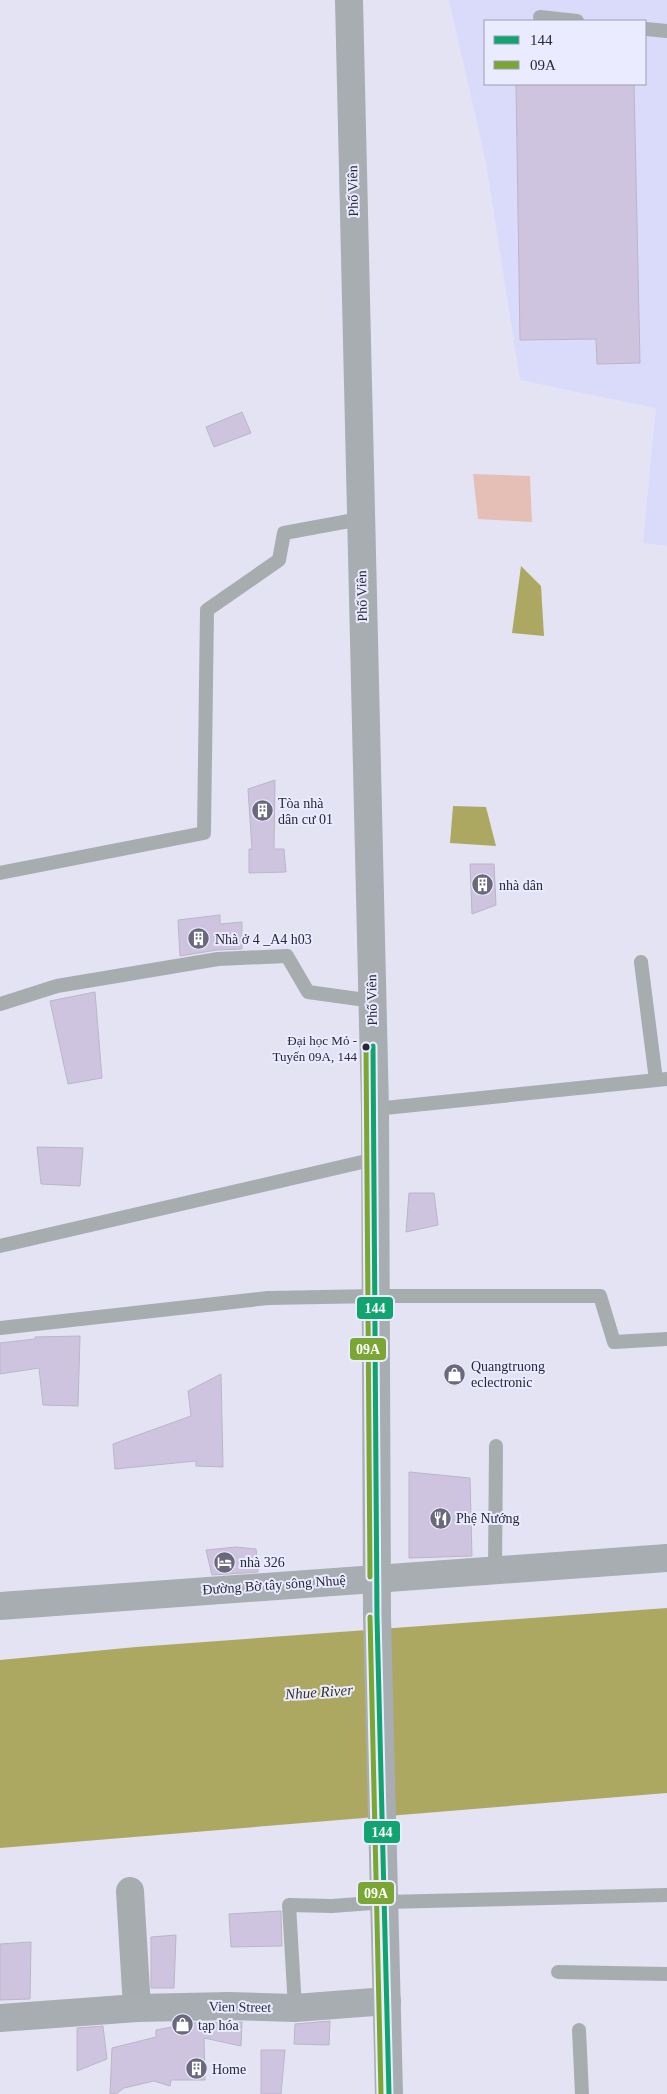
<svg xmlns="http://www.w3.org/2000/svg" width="667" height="2094" font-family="Georgia,serif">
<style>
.built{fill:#dadafa;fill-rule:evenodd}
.green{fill:#e5bfb5}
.water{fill:#ada861}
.building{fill:#cec4e0;stroke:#bab6c6}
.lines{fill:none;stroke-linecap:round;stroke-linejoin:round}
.lane{stroke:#a7adaf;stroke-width:14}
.street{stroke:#a7adaf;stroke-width:28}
.secondary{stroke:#a7adb1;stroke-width:28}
.bus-1-casing{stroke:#ebebff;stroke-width:9}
.bus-2-casing{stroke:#ebebff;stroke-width:9}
.bus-1{stroke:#11a471;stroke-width:5}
.bus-2{stroke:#7aa734;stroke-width:5}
.bus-dot{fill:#29283b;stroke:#ebebff;stroke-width:2}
.labels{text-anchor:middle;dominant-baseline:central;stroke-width:4;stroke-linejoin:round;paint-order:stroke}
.bus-label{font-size:13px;fill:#29283b;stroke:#ebebff;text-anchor:end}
.street-label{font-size:14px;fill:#29283b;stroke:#ebebff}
.poi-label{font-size:14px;fill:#29283b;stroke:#ebebff;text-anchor:start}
.water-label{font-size:15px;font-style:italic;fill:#35341d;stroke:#ebebff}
.line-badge{stroke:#ebebff;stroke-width:2}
.badge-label{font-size:14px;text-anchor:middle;font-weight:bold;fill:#fff}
</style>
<rect width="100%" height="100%" fill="#e3e3f4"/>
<path class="built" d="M449 0H667V546L643 543 656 408 520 380 486 162ZM486 21H646V84H486Z"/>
<polygon class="green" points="473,474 530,476 532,522 478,519"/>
<g class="water">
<polygon points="521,566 541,586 544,636 512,633"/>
<polygon points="453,806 486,807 496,846 450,843"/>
<polygon points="667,1608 667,1793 0,1848 0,1660 136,1647"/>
</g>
<g class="building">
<polygon points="516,84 634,84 640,363 597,364 596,339 520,340"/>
<polygon points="242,412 251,433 214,447 206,427"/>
<polygon points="275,780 274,849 284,849 286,872 249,873 249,849 252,849 248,789"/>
<polygon points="470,864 494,864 496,905 472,914"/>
<polygon points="220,915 220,924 242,922 242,949 217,950 180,956 178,920"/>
<polygon points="95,992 102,1078 68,1084 50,1001"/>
<polygon points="37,1147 83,1148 80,1186 41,1184"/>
<polygon points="409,1193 434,1193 438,1225 406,1232"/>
<polygon points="80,1336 78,1406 43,1405 39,1368 0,1374 0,1343 35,1339 35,1337"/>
<polygon points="221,1374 223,1467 196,1466 196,1461 115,1469 113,1444 191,1416 188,1391"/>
<polygon points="409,1472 470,1478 472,1556 409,1558"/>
<polygon points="236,1547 256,1549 258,1572 212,1575 206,1550"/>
<polygon points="281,1911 282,1946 231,1947 229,1914"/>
<polygon points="176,1935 174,1988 151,1988 151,1937"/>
<polygon points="31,1942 30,1999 0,2000 0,1944"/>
<polygon points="330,2021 329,2045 294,2044 295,2024"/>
<polygon points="242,2022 241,2046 204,2038 205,2080 171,2080 170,2086 154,2081 124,2088 116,2094 110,2094 112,2048 156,2037 156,2030 182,2025 183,2023"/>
<polygon points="103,2026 107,2059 77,2071 77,2028"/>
<polygon points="261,2050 285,2050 281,2094 261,2094"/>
</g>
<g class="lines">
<g class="lane">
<polyline points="540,17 577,21"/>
<polyline points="646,29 667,31"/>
<polyline points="0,873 204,833 207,610 279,560 284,533 360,519"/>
<polyline points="641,962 656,1080"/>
<polyline points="0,1004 57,986 218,959 287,956 308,992 373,1001"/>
<polyline points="375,1109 667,1079"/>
<polyline points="0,1246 375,1159"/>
<polyline points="0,1328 268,1298 376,1296 600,1296 614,1342 667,1339"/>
<polyline points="495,1570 496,1446"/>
<polyline points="558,1972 667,1974"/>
<polyline points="295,2008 289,1905 332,1906 385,1902 667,1895"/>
<polyline points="579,2030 582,2094"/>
</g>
<polyline class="street" points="130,1891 137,2008"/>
<g class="secondary">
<polyline points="349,0 375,1109 377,1617 389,2094"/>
<polyline points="0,1606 667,1558"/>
<polyline points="0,2018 137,2008 229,2006 295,2008 387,2001"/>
</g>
<defs>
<polyline id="bus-1" points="373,1046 377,1617 389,2094"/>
<g id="bus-2">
<polyline points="366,1046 370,1577"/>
<polyline points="370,1617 381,2094"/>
</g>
</defs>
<use href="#bus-1" class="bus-1-casing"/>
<use href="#bus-2" class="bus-2-casing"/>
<use href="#bus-1" class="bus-1"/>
<use href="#bus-2" class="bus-2"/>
</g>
<defs>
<symbol id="building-disc" viewBox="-11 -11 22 22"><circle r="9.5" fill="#6a697c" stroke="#ebebff"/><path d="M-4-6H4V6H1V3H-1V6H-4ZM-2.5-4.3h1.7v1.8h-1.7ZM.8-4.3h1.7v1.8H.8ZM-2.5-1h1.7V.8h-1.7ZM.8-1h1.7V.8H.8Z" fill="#fff"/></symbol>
<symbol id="shop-disc" viewBox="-11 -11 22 22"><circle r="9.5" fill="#6a697c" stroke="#ebebff"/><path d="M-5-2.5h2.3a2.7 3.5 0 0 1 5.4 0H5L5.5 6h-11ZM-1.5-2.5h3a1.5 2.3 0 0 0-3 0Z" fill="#fff"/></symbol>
<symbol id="restaurant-disc" viewBox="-11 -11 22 22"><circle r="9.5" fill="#6a697c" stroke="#ebebff"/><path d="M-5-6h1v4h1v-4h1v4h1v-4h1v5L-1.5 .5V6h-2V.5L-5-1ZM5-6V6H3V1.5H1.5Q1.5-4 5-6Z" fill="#fff"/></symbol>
<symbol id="hotel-disc" viewBox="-11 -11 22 22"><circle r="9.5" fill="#6a697c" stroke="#ebebff"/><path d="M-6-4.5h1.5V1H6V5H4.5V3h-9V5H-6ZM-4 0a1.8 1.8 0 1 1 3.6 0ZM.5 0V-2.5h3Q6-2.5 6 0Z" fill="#fff"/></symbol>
</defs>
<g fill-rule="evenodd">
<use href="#building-disc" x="250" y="798" width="25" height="25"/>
<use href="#building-disc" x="470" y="872" width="25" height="25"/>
<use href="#building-disc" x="186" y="926" width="25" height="25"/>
<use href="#shop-disc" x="442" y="1362" width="25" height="25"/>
<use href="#restaurant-disc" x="428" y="1506" width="25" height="25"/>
<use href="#hotel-disc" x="212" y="1550" width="25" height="25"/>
<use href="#shop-disc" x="170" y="2012" width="25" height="25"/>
<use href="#building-disc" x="184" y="2056" width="25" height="25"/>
</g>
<circle class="bus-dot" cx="366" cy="1047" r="4.5"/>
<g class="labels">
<g class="bus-label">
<text x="357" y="1040">Đại học Mỏ -<tspan x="357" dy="16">Tuyến 09A, 144</tspan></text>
</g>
<g class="street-label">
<text transform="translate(353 191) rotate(-91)">Phố Viên</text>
<text transform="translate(362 596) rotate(-91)">Phố Viên</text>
<text transform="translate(372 1000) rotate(-91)">Phố Viên</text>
<text transform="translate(274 1585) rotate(-4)">Đường Bờ tây sông Nhuệ</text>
<text transform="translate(240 2007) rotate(1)">Vien Street</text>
</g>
<g class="poi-label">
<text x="278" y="803">Tòa nhà<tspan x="278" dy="16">dân cư 01</tspan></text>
<text x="499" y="885">nhà dân</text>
<text x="215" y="939">Nhà ở 4 _A4 h03</text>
<text x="471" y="1366">Quangtruong<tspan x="471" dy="16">eclectronic</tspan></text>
<text x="456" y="1518">Phệ Nướng</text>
<text x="240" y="1562">nhà 326</text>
<text x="198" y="2025">tạp hóa</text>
<text x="212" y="2069">Home</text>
</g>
<g class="water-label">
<text transform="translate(319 1692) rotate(-4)">Nhue River</text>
</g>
</g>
<g class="line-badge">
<rect x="356" y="1296" width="38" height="24" rx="5" fill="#11a471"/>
<rect x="349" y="1337" width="38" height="24" rx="5" fill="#7aa734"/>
<rect x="363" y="1820" width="38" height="24" rx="5" fill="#11a471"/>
<rect x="357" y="1881" width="38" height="24" rx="5" fill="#7aa734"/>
</g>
<g class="badge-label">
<text x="375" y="1313">144</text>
<text x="368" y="1354">09A</text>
<text x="382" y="1837">144</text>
<text x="376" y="1898">09A</text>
</g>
<rect x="484" y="20" width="162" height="65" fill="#ebebff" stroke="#9d9db1"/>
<rect x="494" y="36" width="25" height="8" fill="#11a471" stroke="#9d9db1"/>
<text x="530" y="45" font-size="15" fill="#29283b">144</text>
<rect x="494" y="61" width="25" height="8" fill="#7aa734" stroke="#9d9db1"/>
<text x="530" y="70" font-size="15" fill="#29283b">09A</text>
</svg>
